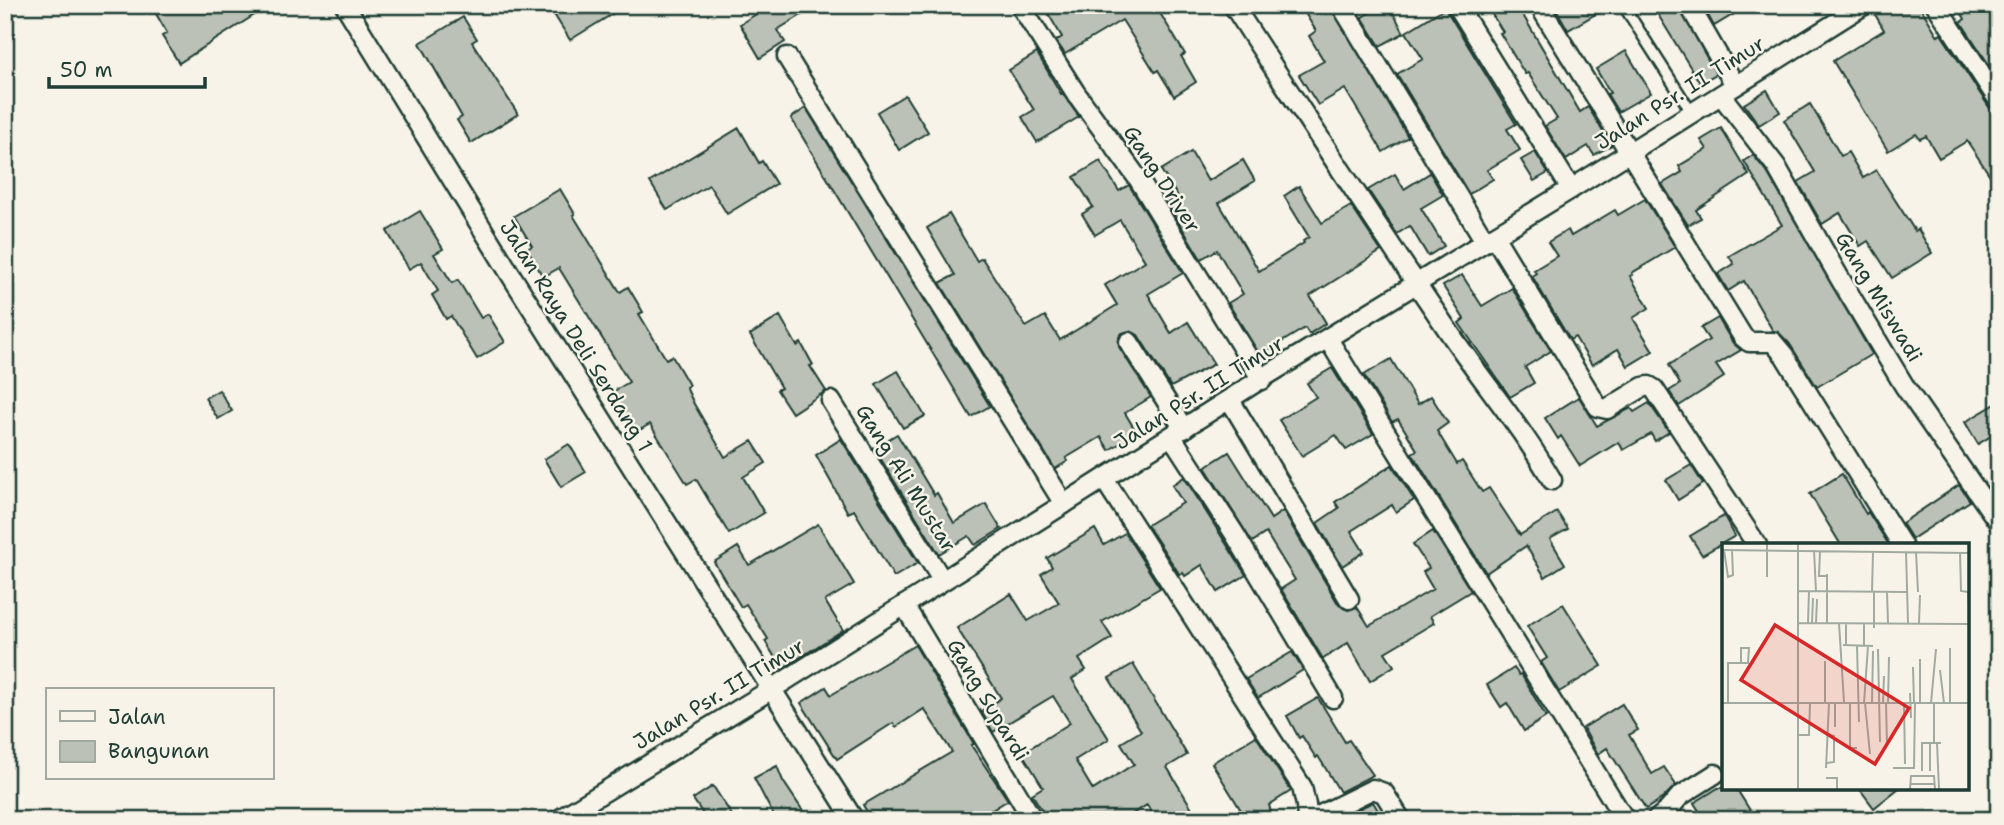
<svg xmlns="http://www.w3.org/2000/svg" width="2004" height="825" font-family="'Shantell Sans',sans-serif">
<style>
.building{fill:#bbc1b6;stroke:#1f3d34;stroke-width:2}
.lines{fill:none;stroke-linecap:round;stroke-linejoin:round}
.lane-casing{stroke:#1f3d34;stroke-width:14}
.street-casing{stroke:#1f3d34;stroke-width:23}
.lane{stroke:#f7f3e8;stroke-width:9}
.street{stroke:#f7f3e8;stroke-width:18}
.labels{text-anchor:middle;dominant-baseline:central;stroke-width:5;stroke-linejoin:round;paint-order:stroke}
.street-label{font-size:21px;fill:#1f3d34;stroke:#f7f3e8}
.inset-road{fill:none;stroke:#a1aaa0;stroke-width:2}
.view{fill:#d62828;fill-opacity:0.15;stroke:#d62828;stroke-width:3.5}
.inset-edge{fill:none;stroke:#1f3d34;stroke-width:3.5}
</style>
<rect width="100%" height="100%" fill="#f7f3e8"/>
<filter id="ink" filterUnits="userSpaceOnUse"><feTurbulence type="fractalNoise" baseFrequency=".0143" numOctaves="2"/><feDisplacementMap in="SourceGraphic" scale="14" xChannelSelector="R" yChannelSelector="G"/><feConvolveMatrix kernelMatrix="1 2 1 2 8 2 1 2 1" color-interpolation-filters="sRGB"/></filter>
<g filter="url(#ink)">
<g class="building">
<polygon points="151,5 270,5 179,63 162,36 167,33"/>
<polygon points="572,5 627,5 570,40 555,16"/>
<polygon points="771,5 818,5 777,30 785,42 760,58 740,24"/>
<polygon points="1043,5 1155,5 1185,54 1181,56 1196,82 1174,96 1158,70 1155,72 1122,20 1065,54 1056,41 1062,37"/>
<polygon points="1300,5 1330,5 1408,137 1383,152 1345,89 1318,105 1299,75 1324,61 1309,36 1316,31"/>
<polygon points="1383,5 1389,5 1404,33 1380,46 1362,17"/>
<polygon points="1486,5 1517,5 1580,112 1588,107 1612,145 1594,155 1588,146 1566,160 1545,126 1557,119 1528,73 1525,74 1500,33 1503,32"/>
<polygon points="1554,5 1611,5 1568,30"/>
<polygon points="1652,5 1678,5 1716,74 1700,83"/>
<polygon points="1702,5 1749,5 1714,26"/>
<polygon points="1875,5 1919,5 1938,36 1941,34 1989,107 1999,112 1999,189 1967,141 1939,158 1926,136 1920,139 1916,134 1888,151 1833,61 1884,30 1873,11"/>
<polygon points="1957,5 1999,5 1999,80 1961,22 1965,19"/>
<polygon points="1445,8 1516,124 1507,129 1520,150 1487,170 1493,179 1469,194 1397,74 1423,59 1406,32"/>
<polygon points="463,17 477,39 472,42 518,114 471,143 457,120 462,117 420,43"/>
<polygon points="1626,51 1651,93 1618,112 1607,94 1610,93 1596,69"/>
<polygon points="1037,53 1061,94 1062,93 1079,117 1037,142 1022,117 1034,110 1009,70"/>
<polygon points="1767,90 1780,112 1759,125 1744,104"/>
<polygon points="905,95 928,132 899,150 877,112"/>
<polygon points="1810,104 1841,156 1848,152 1863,178 1876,170 1915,231 1918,229 1932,253 1892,278 1868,241 1860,246 1840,213 1822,224 1798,182 1815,172 1784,120"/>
<polygon points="806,108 990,406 971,417 791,118"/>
<polygon points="739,128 759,163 762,161 776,184 727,214 709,185 667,210 650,182"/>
<polygon points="1721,128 1749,175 1696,210 1701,218 1688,225 1662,184 1682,172 1679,166 1707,149 1701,140"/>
<polygon points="1191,152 1208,181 1243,160 1255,181 1219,203 1259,271 1304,243 1303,241 1309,237 1284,196 1299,186 1322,223 1351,206 1381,251 1310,296 1326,323 1309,334 1305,328 1260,355 1228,303 1243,294 1217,250 1201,259 1167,203 1178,197 1161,170"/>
<polygon points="1535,152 1548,173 1534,181 1521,160"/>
<polygon points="1753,155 1767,172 1872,354 1817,387 1789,343 1778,332 1773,331 1744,281 1728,291 1718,274 1734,264 1729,256 1782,225 1744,161"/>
<polygon points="1100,161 1119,191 1129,185 1183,273 1148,294 1171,333 1188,322 1214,364 1171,387 1138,335 1129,331 1122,333 1119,337 1119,347 1151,397 1125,413 1137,433 1109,450 1101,437 1066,458 1068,461 1055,469 940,283 955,275 927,228 949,214 977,261 982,258 1026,327 1045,316 1060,340 1117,305 1105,285 1145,261 1120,220 1095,235 1082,214 1093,207 1074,177"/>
<polygon points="1430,173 1443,195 1421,208 1444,246 1428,256 1410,226 1397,234 1368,190 1395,174 1404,189"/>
<polygon points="560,189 575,214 573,215 620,292 628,287 643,312 639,314 666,359 672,356 689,385 686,387 694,404 725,457 752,441 766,463 743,477 764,513 729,534 696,479 687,484 650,424 633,434 609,394 629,382 559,268 543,277 527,249 532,246 514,216"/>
<polygon points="1645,199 1675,247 1632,273 1633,275 1630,276 1649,308 1633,318 1653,351 1628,366 1618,349 1592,365 1575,337 1570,340 1532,276 1536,273 1534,270 1557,256 1548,242 1568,230 1571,236 1615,210 1618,215"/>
<polygon points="420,211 443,249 434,254 452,283 458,280 481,318 488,314 505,342 477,359 451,316 446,319 432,295 438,291 421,262 409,269 387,231"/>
<polygon points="1462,275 1482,306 1512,288 1551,351 1525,367 1534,383 1510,397 1459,323 1464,319 1443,286"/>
<polygon points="780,316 797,346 801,343 813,365 810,366 826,391 792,413 777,390 781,388 750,335"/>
<polygon points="1718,318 1733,343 1741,350 1716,365 1724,377 1679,406 1669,391 1680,384 1669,365 1709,340 1701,328"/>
<polygon points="1391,359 1418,404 1431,396 1448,423 1437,431 1457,464 1462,461 1482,492 1489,488 1520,535 1557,512 1568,529 1550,539 1565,564 1545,577 1526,546 1486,573 1412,453 1417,450 1398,419 1392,422 1364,375"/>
<polygon points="1332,368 1373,434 1346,450 1336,435 1302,456 1279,420 1316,397 1307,383"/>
<polygon points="898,371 925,416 903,428 876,384"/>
<polygon points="219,390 232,411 218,419 205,398"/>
<polygon points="1579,397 1597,426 1631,408 1634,412 1649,403 1669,432 1655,441 1651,434 1623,450 1619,442 1580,466 1561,436 1558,439 1545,418"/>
<polygon points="1999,402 1999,431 1978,444 1965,422"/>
<polygon points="897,434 934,495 937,493 954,523 986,504 1001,529 975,545 969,536 939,554 874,448"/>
<polygon points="841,439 918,563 894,577 854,510 848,513 816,455"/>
<polygon points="569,444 586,472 561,487 544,459"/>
<polygon points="1229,452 1271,519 1283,511 1339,605 1348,610 1357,607 1369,626 1433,589 1423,572 1429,568 1413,544 1433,531 1471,591 1430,616 1434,623 1385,652 1394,666 1370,681 1348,643 1323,659 1281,589 1295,580 1266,533 1252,542 1205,467"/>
<polygon points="1392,465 1414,500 1396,512 1392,505 1351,531 1364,552 1342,566 1317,523 1339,508 1335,502"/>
<polygon points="1691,465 1703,484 1678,500 1666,480"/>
<polygon points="1842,474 1866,514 1868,512 1889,545 1841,545 1810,494"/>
<polygon points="1184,477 1246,575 1218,592 1202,565 1185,576 1183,573 1180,575 1147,525 1183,503 1172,485"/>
<polygon points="1959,485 1970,501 1912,539 1902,523"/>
<polygon points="1724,516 1735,536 1702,555 1690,536"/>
<polygon points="818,524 854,584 825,601 843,630 782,669 765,641 768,639 746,604 741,607 714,562 738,547 749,565"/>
<polygon points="1095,529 1104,545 1125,533 1160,588 1102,622 1112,638 1079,659 1086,670 1072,679 1109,739 1075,760 1093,790 1134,764 1121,743 1141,731 1109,678 1133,664 1187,755 1167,767 1199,820 1156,820 1147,805 1123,820 1048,820 1032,794 1043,787 1022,753 1070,723 1053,696 993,732 981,711 1001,698 957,628 1011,594 1028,621 1059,603 1041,574 1052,567 1047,558"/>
<polygon points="1563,604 1602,666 1559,692 1541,662 1547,658 1527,626"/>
<polygon points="915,645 974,744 971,745 1008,800 976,820 872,820 863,805 952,752 924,709 896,727 893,723 837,759 801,703 826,687 831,695"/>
<polygon points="1292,652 1303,670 1258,698 1246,679"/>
<polygon points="1514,668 1519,675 1521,674 1546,717 1524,731 1507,703 1501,707 1487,685"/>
<polygon points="1318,698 1345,742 1349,740 1373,775 1340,792 1318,756 1316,758 1302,736 1299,738 1287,716"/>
<polygon points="1622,704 1638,730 1629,735 1652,774 1664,767 1676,785 1663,798 1646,809 1607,748 1598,754 1583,728"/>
<polygon points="1256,736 1291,791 1269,805 1273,820 1247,820 1212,763"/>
<polygon points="777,766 783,781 809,820 776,820 754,778"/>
<polygon points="713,786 735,820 707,820 693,799"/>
<polygon points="1718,788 1736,788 1756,820 1705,820 1694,803"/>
<polygon points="1859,788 1899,788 1874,808"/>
<polygon points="1373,802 1384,820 1357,820 1352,812"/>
</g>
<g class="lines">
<defs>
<polyline id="lane" points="1623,5 1692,113"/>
<g id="street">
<polyline points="345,5 509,272 854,820"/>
<polyline points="1020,5 1075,92 1139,180 1262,380"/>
<path d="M1233 5C1304 115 1376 224 1449 332 1483 382 1522 428 1552 480"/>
<polyline points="1341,5 1485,241"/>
<polyline points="1457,5 1571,189"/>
<polyline points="1539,5 1743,337 1749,342 1773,342 1784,355 1902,545"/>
<polyline points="1689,5 1735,85"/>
<polyline points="1936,5 1999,101"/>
<polyline points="787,57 1064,504"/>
<polyline points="1721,95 1776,166 1839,277 1905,387 1999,523"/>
<polyline points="1494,236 1598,407 1607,409 1643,387 1649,386 1654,389 1757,545"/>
<polyline points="1328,339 1625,820"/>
<polyline points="1129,342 1184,429"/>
<polyline points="1230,400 1349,599"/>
<polyline points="831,401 942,580"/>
<polyline points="1172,437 1234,533 1333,698"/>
<polyline points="1104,479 1302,787 1306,805 1307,820"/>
<polyline points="904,605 1033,820"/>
<polyline points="558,820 772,689 1269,374 1571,189 1864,5"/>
<polyline points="1310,820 1373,789 1384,793 1401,820"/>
<polyline points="1656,820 1669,809 1680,796 1715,774"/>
</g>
</defs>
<use href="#lane" class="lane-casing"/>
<use href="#street" class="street-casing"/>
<use href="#lane" class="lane"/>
<use href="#street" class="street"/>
</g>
</g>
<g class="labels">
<g class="street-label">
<text transform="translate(1680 93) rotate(-32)">Jalan Psr. II Timur</text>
<text transform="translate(1162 179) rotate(57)">Gang Driver</text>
<text transform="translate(1879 297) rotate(59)">Gang Miswadi</text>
<text transform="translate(576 336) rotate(58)">Jalan Raya Deli Serdang 1</text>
<text transform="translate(1199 393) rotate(-32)">Jalan Psr. II Timur</text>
<text transform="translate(906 478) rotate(58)">Gang Ali Mustar</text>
<text transform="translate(719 694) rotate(-31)">Jalan Psr. II Timur</text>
<text transform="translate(988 700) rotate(59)">Gang Supardi</text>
</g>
</g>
<g transform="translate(1722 543)">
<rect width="247" height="247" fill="#f7f3e8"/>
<path class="inset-road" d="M0 7 247 10M2 7 6 34 11 32 10 7M92 7 94 49M98 8 97 33H105M184 9 186 80M194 9 196 49M238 9 239 48 246 49 247 63M45 34V1M76 48 185 49M150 49 151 9M152 49V85M165 49 166 80M76 80 247 81M86 80 87 48M90 80 91 55M94 80 95 56M105 80V31M117 80 122 159M124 80V102M197 80 198 52M121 102 151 103M135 103 137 179M142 103V80M228 105V160M156 106 158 199M198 116V160M191 124 192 160M218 127 222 160M188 150 189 175M0 160H247M6 160V120H26L27 105H19V120M103 160V118M128 160V205H135M142 160 146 103M143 160 148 211M150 160 151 108M161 160 162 133M164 160 165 202M166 160 167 114M182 160 183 221M209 160 214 106M212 160V200M113 184V160M76 192H87L88 160M215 200 217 246M105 220 112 219V193L106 191M104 225 107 160M171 225H192L193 160M200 228V200H219M208 228V200M104 235H115V246M188 241H213M76 246V1M188 246 189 233H212L213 246"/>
<path class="view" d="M53 82 187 165 153 221 19 137Z"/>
<rect width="247" height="247" class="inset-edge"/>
</g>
<rect width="2004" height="825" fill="none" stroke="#f7f3e8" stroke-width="28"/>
<rect x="14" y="14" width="1976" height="797" fill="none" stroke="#1f3d34" stroke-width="2.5" filter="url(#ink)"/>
<rect x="46" y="688" width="228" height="91" fill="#f7f3e8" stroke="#a1aaa0" stroke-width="2"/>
<rect x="60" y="711" width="35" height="10" fill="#f7f3e8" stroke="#a1aaa0" stroke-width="2"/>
<text x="108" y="724" font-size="21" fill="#1f3d34">Jalan</text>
<rect x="60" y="741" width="35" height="21" fill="#bbc1b6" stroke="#a1aaa0" stroke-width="2"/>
<text x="108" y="758" font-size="21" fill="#1f3d34">Bangunan</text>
<path d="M49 77v10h156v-10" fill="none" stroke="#1f3d34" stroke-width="3.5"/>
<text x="60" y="77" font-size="21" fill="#1f3d34" stroke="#f7f3e8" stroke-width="5" paint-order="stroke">50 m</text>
</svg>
